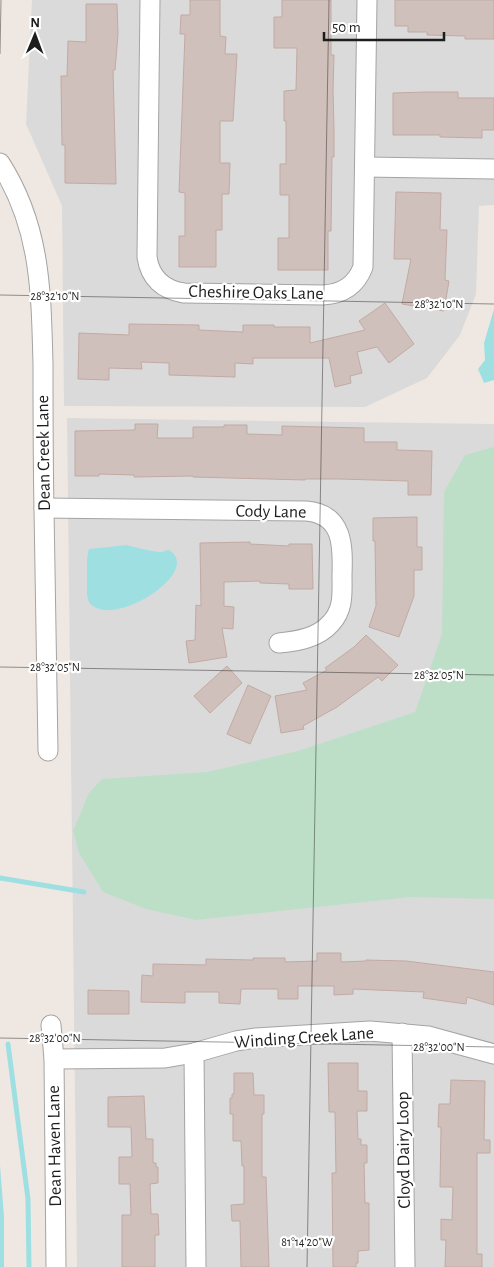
<svg xmlns="http://www.w3.org/2000/svg" width="494" height="1267" font-family="'Alegreya Sans',sans-serif">
<style>
.residential{fill:#dbdada}
.wetland{fill:#bddfc8}
.water{fill:#9ee0e2}
.lines{fill:none;stroke-linecap:round;stroke-linejoin:round}
.stream{stroke:#9ee0e2;stroke-width:5}
.building{fill:#d0c0bb;stroke:#c2aaa3}
.street-casing{stroke:#a4a4a4;stroke-width:21}
.street{stroke:#fff;stroke-width:19}
.ticks{fill:none;stroke:#1d1d1d;stroke-width:1;stroke-opacity:0.45}
.labels{text-anchor:middle;dominant-baseline:central;stroke-width:4.5;stroke-linejoin:round;paint-order:stroke}
.street-label{font-size:18px;fill:#1d1d1d;stroke:#fff}
.ticks-label{font-size:12px;text-anchor:middle;fill:#1d1d1d;stroke:#fff;stroke-width:4.5;stroke-linejoin:round;paint-order:stroke}
</style>
<rect width="100%" height="100%" fill="#efe8e2"/>
<g class="residential">
<polygon points="32,0 494,0 494,205 479,206 476,294 460,335 427,378 365,407 64,406 62,206 26,124"/>
<polygon points="67,418 494,424 494,1267 77,1267"/>
</g>
<polygon class="wetland" points="494,447 494,899 411,897 196,920 146,909 103,892 79,853 73,831 89,793 102,779 207,772 298,751 415,712 442,634 444,492 465,455"/>
<g class="water">
<polygon points="494,309 494,380 484,383 478,369 485,360 484,343"/>
<path d="M127 545C133 547 155 552 161 552 163 552 166 550 168 550 170 550 173 553 174 554 194 579 108 630 89 602 86 596 87 586 87 579 87 569 86 558 89 549Z"/>
<polygon points="0,1165 4,1217 4,1267 0,1267"/>
</g>
<g class="lines">
<g class="stream">
<polyline points="0,878 84,892"/>
<polyline points="8,1044 28,1199 29,1267"/>
</g>
</g>
<g class="building">
<polygon points="190,0 220,0 220,36 226,37 225,54 237,54 233,121 220,121 220,163 230,163 229,194 222,194 222,230 216,230 216,267 179,267 179,236 185,236 185,193 179,192 185,34 180,34 181,15 190,15"/>
<polygon points="282,0 331,0 331,55 334,55 333,90 334,129 334,157 332,157 331,231 328,231 328,270 278,270 278,238 289,238 289,195 280,195 280,164 286,164 286,121 284,121 284,91 296,90 297,48 274,48 274,17 282,17"/>
<polygon points="395,0 494,0 494,39 465,39 465,36 427,35 427,32 408,32 408,26 395,26"/>
<polygon points="86,4 117,4 118,34 115,70 113,70 116,184 65,183 65,145 62,145 61,76 67,76 68,41 86,42"/>
<polygon points="427,92 458,92 458,98 494,98 494,130 482,130 482,138 440,137 440,135 393,135 393,93"/>
<polygon points="396,192 441,193 440,230 447,230 445,280 449,281 444,311 402,304 411,259 394,259"/>
<polygon points="385,303 414,344 389,363 377,347 357,352 362,373 350,376 351,383 335,387 329,358 253,358 253,364 235,363 235,377 169,375 169,363 141,362 142,369 109,368 109,380 78,379 79,333 129,335 129,324 199,325 199,330 243,332 243,325 274,325 274,327 310,327 310,343 365,330 359,321"/>
<polygon points="135,424 158,424 157,438 193,438 193,427 224,427 224,425 247,425 247,434 282,435 282,426 364,428 364,442 397,442 397,450 432,451 431,495 408,495 408,481 340,479 305,479 305,480 193,477 193,476 134,477 134,475 99,474 99,476 75,476 75,431 135,430"/>
<polygon points="417,517 417,547 422,547 422,570 414,570 414,596 399,637 369,627 376,606 375,541 373,541 373,518"/>
<polygon points="250,542 250,544 289,546 289,544 312,544 313,589 289,589 289,584 260,583 260,581 224,582 224,606 234,607 233,629 222,628 227,657 189,663 186,641 195,640 196,605 201,606 200,543"/>
<polygon points="366,635 398,665 382,681 378,677 337,707 303,726 304,729 281,733 275,696 307,690 303,683 327,670 325,668 354,647"/>
<polygon points="227,666 242,683 210,713 194,696"/>
<polygon points="248,685 271,696 250,744 227,734"/>
<polygon points="317,953 341,953 341,962 366,961 366,960 406,961 494,972 494,1005 467,997 466,1004 423,998 424,992 353,989 353,994 334,995 334,986 298,986 298,999 278,999 278,989 241,989 240,1004 219,1003 219,992 185,992 185,1003 141,1002 142,975 153,976 153,964 206,965 206,959 253,960 253,958 285,958 285,962 317,961"/>
<polygon points="88,990 129,991 129,1014 88,1014"/>
<polygon points="328,1063 358,1063 358,1091 367,1091 367,1111 357,1111 358,1139 361,1139 361,1145 367,1145 367,1163 364,1163 365,1203 369,1203 369,1250 358,1251 358,1263 356,1263 356,1267 333,1267 332,1173 336,1173 335,1112 329,1112"/>
<polygon points="234,1073 253,1073 254,1095 264,1095 264,1114 262,1114 262,1177 266,1177 269,1267 241,1267 240,1221 232,1221 231,1205 244,1204 244,1166 242,1166 241,1141 233,1141 233,1114 230,1114 230,1098 232,1098 232,1094 234,1094"/>
<polygon points="451,1080 485,1081 484,1140 490,1140 490,1153 477,1153 477,1254 482,1254 482,1267 445,1267 446,1240 441,1240 441,1219 452,1220 453,1187 440,1187 441,1127 438,1127 439,1104 450,1104"/>
<polygon points="144,1096 146,1139 153,1139 153,1163 156,1163 156,1167 158,1167 158,1183 150,1184 151,1214 158,1214 159,1235 155,1235 155,1267 122,1267 122,1215 131,1215 130,1184 119,1184 119,1157 132,1157 131,1127 108,1127 108,1097"/>
</g>
<g class="lines">
<defs>
<g id="street">
<path d="M150 0 147 257C150 278 163 290 184 293L323 295C343 294 356 285 363 267L367 0"/>
<path d="M0 163C41 227 41 291 43 364 43 412 43 460 44 509 45 589 47 670 48 751"/>
<polyline points="365,167 494,169"/>
<path d="M44 508 306 511C344 514 343 547 342 576 342 593 344 609 331 623 318 638 298 641 279 643"/>
<polyline points="51,1025 54,1059 56,1267"/>
<polyline points="402,1033 405,1267"/>
<polyline points="194,1053 196,1267"/>
<polyline points="54,1059 165,1058 194,1053 236,1041 256,1038 370,1031 428,1036 494,1054"/>
</g>
</defs>
<use href="#street" class="street-casing"/>
<use href="#street" class="street"/>
</g>
<path class="ticks" d="M0 54 1 0M0 295 494 304M0 667 494 675M0 1038 494 1047M307 1267 329 0"/>
<g class="labels">
<g class="street-label">
<text transform="translate(256 293) rotate(1)">Cheshire Oaks Lane</text>
<text transform="translate(44 453) rotate(-91)">Dean Creek Lane</text>
<text transform="translate(271 512) rotate(1)">Cody Lane</text>
<text transform="translate(304 1038) rotate(-4)">Winding Creek Lane</text>
<text transform="translate(55 1146) rotate(-91)">Dean Haven Lane</text>
<text transform="translate(404 1150) rotate(-91)">Cloyd Dairy Loop</text>
</g>
</g>
<g class="ticks-label">
<text x="55" y="300">28°32'10"N</text>
<text x="439" y="308">28°32'10"N</text>
<text x="55" y="671">28°32'05"N</text>
<text x="439" y="679">28°32'05"N</text>
<text x="55" y="1042">28°32'00"N</text>
<text x="439" y="1051">28°32'00"N</text>
<text x="307" y="1246">81°14'20"W</text>
</g>
<g transform="translate(35 35) rotate(1)" stroke="#ffffff" stroke-width="4" paint-order="stroke">
<path d="M0-4L9 19L0 12L-9 19Z" fill="#1d1d1d"/>
<text y="-8" font-size="14" font-weight="bold" text-anchor="middle" fill="#1d1d1d">N</text>
</g>
<path d="M324 32v8h120v-8" fill="none" stroke="#1d1d1d" stroke-width="2.5"/>
<text x="332" y="32" font-size="15" fill="#1d1d1d" stroke="#ffffff" stroke-width="4" paint-order="stroke">50 m</text>
</svg>
